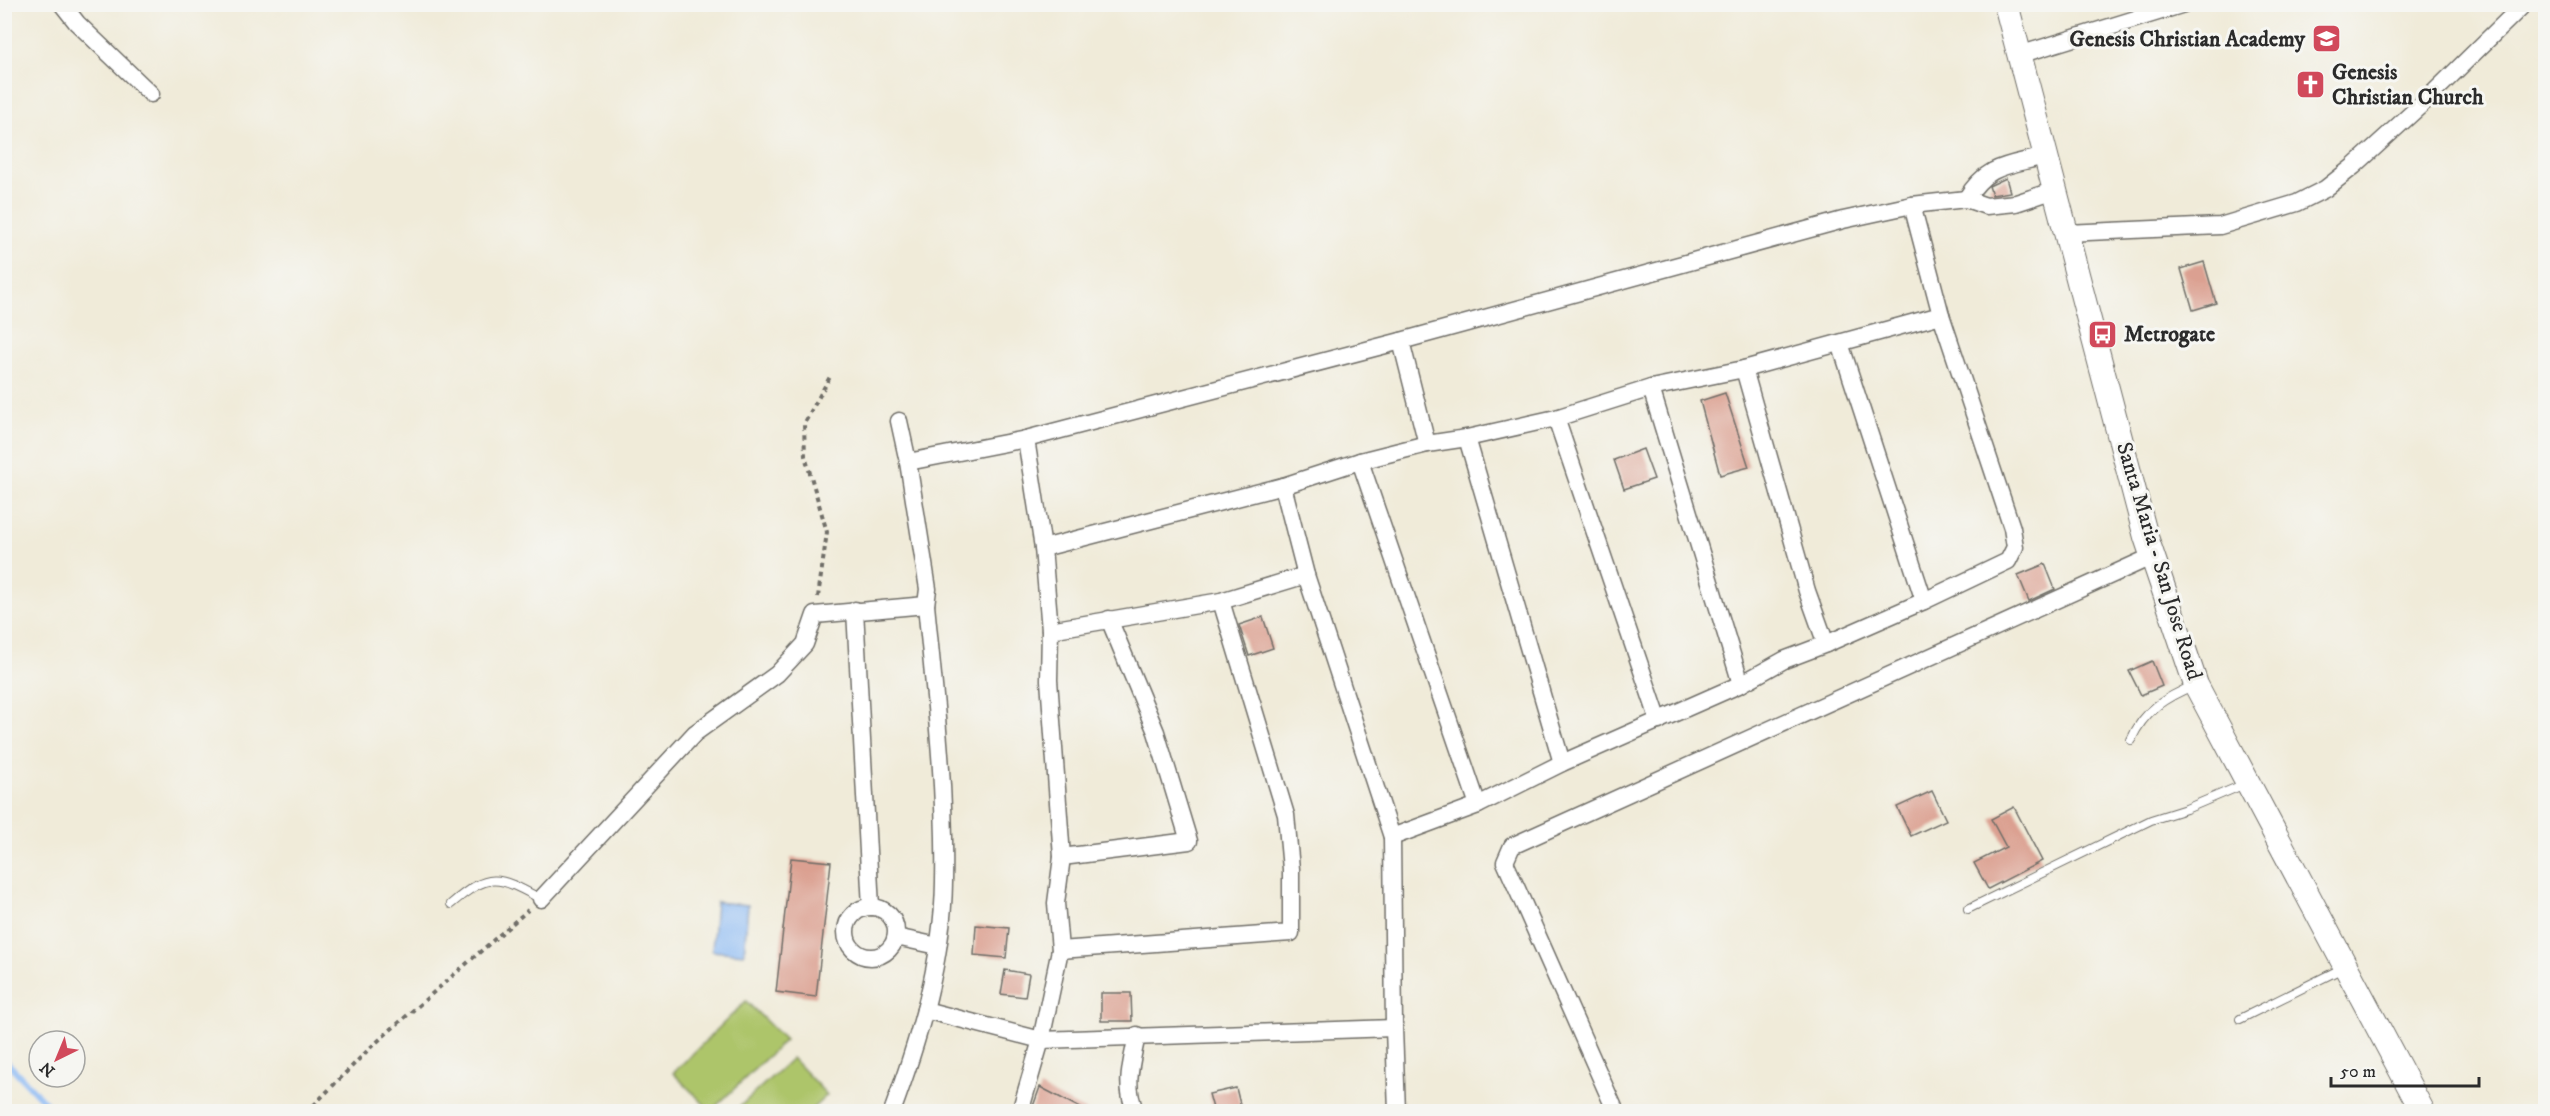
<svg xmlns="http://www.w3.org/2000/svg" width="2550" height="1116" font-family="'IM FELL DW Pica',serif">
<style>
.green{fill:#adc56a;stroke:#6c784a;stroke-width:1.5}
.water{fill:#88b8f4;stroke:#5a7290;stroke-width:1.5}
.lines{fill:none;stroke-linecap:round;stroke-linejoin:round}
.stream{stroke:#88b8f4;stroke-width:6}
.building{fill:#dba091}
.service-casing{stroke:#706e68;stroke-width:10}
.minor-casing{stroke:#706e68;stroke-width:19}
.secondary-casing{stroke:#706e68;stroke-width:26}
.path{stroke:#706e68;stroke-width:4;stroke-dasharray:4.5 4.5;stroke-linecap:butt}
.service{stroke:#fff;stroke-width:8}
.minor{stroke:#fff;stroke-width:16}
.secondary{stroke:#fff;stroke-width:24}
.labels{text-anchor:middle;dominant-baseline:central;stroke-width:6;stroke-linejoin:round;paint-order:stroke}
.poi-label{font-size:22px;font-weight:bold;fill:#2b2b2b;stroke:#f6f6f2;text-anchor:start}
.street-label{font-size:22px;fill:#2b2b2b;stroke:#f6f6f2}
</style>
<rect width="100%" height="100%" fill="#f6f6f2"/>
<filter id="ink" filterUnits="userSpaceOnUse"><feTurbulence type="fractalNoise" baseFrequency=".0167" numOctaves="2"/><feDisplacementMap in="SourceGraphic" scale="12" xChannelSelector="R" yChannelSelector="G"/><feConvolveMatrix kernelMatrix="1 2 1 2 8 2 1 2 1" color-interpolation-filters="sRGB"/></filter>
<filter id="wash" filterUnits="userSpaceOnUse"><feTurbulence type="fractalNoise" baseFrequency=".008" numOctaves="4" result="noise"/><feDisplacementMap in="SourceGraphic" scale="24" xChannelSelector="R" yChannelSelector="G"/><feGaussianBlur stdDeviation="1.35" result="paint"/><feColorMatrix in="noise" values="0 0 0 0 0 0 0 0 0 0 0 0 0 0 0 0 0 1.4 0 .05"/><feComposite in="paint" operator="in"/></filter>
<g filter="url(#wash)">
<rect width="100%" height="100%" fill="#f0ebd9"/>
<g class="green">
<polygon points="746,1001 785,1040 711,1111 673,1073"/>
<polygon points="792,1058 827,1095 810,1111 735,1111"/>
</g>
<polygon class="water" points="716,902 748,905 744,954 712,951"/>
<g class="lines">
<polyline class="stream" points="4,1059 54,1112"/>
</g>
<g id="blocks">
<g class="building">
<polygon points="2006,178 2010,192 1992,195 1989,186"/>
<polygon points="2204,262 2216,303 2193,310 2181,269"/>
<polygon points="1725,393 1749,467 1720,475 1700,401"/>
<polygon points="1643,449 1654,479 1624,489 1614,460"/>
<polygon points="2045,564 2055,589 2029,601 2018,575"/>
<polygon points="1263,617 1273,648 1249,656 1239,625"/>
<polygon points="2152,661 2162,686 2141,695 2129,671"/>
<polygon points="1932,791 1946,820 1911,836 1897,807"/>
<polygon points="2014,807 2042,861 1988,889 1974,863 2006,847 1991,819"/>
<polygon points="791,858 831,862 816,997 776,992"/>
<polygon points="976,925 1009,928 1006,958 974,955"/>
<polygon points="1005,970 1029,974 1025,997 1001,994"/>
<polygon points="1101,993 1131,993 1132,1021 1101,1021"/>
<polygon points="1040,1087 1088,1112 1031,1112"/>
<polygon points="1236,1088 1242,1112 1214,1112 1209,1094"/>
</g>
</g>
</g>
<g filter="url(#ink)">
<use href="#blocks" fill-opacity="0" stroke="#706e68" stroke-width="1.5"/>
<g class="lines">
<defs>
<g id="service">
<path d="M2131 740C2144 710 2166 697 2195 685"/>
<path d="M451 904C490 871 498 876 541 899"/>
<polyline points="1968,909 2151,820 2186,809 2247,783"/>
<polyline points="2240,1019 2345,967"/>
</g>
<g id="minor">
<polyline points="62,4 77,23 151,94"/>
<polyline points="2019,55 2184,4"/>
<path d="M1966 199C1987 164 2008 166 2045 156"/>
<polyline points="2066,233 2220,226 2297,203 2325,189 2354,166 2422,104 2524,4"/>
<polyline points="1401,341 1427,444"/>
<polyline points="1840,343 1924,601"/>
<polyline points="1651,388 1741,684"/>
<polyline points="1556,418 1659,721"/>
<polyline points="1467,438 1562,763"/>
<polyline points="1360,461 1478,805"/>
<polyline points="908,462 1026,439 1401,341 1843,220 1912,205 1966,199 1986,206 2016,203 2055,190"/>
<polyline points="1283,486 1306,575 1392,837 1394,1028 1397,1112"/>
<polyline points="1043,548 1283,486 1360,461 1427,444 1467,438 1556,418 1651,388 1744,369 1941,315 1912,205"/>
<polyline points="855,610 871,907"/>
<polyline points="1050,630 1221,601 1306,575"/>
<polyline points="1826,644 1924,601 2008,561 2015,547 2012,528 1941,315"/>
<polyline points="1392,837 1478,805 1562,763 1741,684 1784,660 1826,644 1807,591 1744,369"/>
<polyline points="1062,857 1189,841 1156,732 1109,619"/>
<polyline points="541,899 695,733 777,674 805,644 815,615 926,605"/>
<circle cx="871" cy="932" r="25"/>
<polyline points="896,937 938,946"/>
<polyline points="1060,950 1291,933 1291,869 1286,815 1221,601"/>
<polyline points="925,1010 1041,1040 1394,1028"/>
<path d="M892 1112C919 1039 943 960 944 882 946 789 935 697 926 605L928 589 908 462 899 421"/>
<polyline points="1020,1112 1041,1040 1060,950 1056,903 1062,857 1049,680 1050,630 1043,548 1026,439"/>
<path d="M1136 1112C1123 1086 1132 1062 1137 1035"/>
<polyline points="1616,1112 1505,862 1512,846 2153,556"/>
</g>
<polyline id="secondary" points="2006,4 2146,537 2196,685 2423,1112"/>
</defs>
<use href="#service" class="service-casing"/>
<use href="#minor" class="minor-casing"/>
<use href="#secondary" class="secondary-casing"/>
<g class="path">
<polyline points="818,597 827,532 805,456 804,424 831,375"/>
<polyline points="307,1112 371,1047 528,910"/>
</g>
<use href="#service" class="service"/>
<use href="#minor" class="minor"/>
<use href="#secondary" class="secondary"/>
</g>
</g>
<defs>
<symbol id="school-square" viewBox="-11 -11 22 22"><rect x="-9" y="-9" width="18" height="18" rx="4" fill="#d1495b" stroke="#f6f6f2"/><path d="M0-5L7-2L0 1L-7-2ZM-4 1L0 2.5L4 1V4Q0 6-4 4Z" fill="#fff"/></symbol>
<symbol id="church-square" viewBox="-11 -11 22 22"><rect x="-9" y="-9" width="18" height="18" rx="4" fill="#d1495b" stroke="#f6f6f2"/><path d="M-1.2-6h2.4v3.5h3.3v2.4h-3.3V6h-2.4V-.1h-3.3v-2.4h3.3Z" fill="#fff"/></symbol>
<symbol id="bus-square" viewBox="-11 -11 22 22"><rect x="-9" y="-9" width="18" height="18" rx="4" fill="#d1495b" stroke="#f6f6f2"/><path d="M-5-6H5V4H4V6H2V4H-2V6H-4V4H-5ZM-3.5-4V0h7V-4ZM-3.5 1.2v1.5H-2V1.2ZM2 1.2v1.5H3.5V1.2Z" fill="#fff"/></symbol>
</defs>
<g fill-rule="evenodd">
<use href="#school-square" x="2310" y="22" width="33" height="33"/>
<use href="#church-square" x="2294" y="68" width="33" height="33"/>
<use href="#bus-square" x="2086" y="318" width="33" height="33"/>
</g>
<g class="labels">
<g class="poi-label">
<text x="2305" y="39" text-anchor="end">Genesis Christian Academy</text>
<text x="2332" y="72">Genesis<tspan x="2332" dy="25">Christian Church</tspan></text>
<text x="2124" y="334">Metrogate</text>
</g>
<g class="street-label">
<text transform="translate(2159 561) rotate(73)">Santa Maria - San Jose Road</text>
</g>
</g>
<rect width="2550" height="1116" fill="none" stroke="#f6f6f2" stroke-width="24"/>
<g transform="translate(57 1059) rotate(223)"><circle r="28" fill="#f6f6f2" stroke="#a5a5a2" stroke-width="1.5"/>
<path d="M0-4.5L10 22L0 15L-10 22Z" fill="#d1495b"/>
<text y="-9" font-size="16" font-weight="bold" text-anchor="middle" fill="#2b2b2b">N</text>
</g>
<path d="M2331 1077v9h148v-9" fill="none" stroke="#2b2b2b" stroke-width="3"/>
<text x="2340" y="1077" font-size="18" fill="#2b2b2b" stroke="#f6f6f2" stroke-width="4.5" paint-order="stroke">50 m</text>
</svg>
